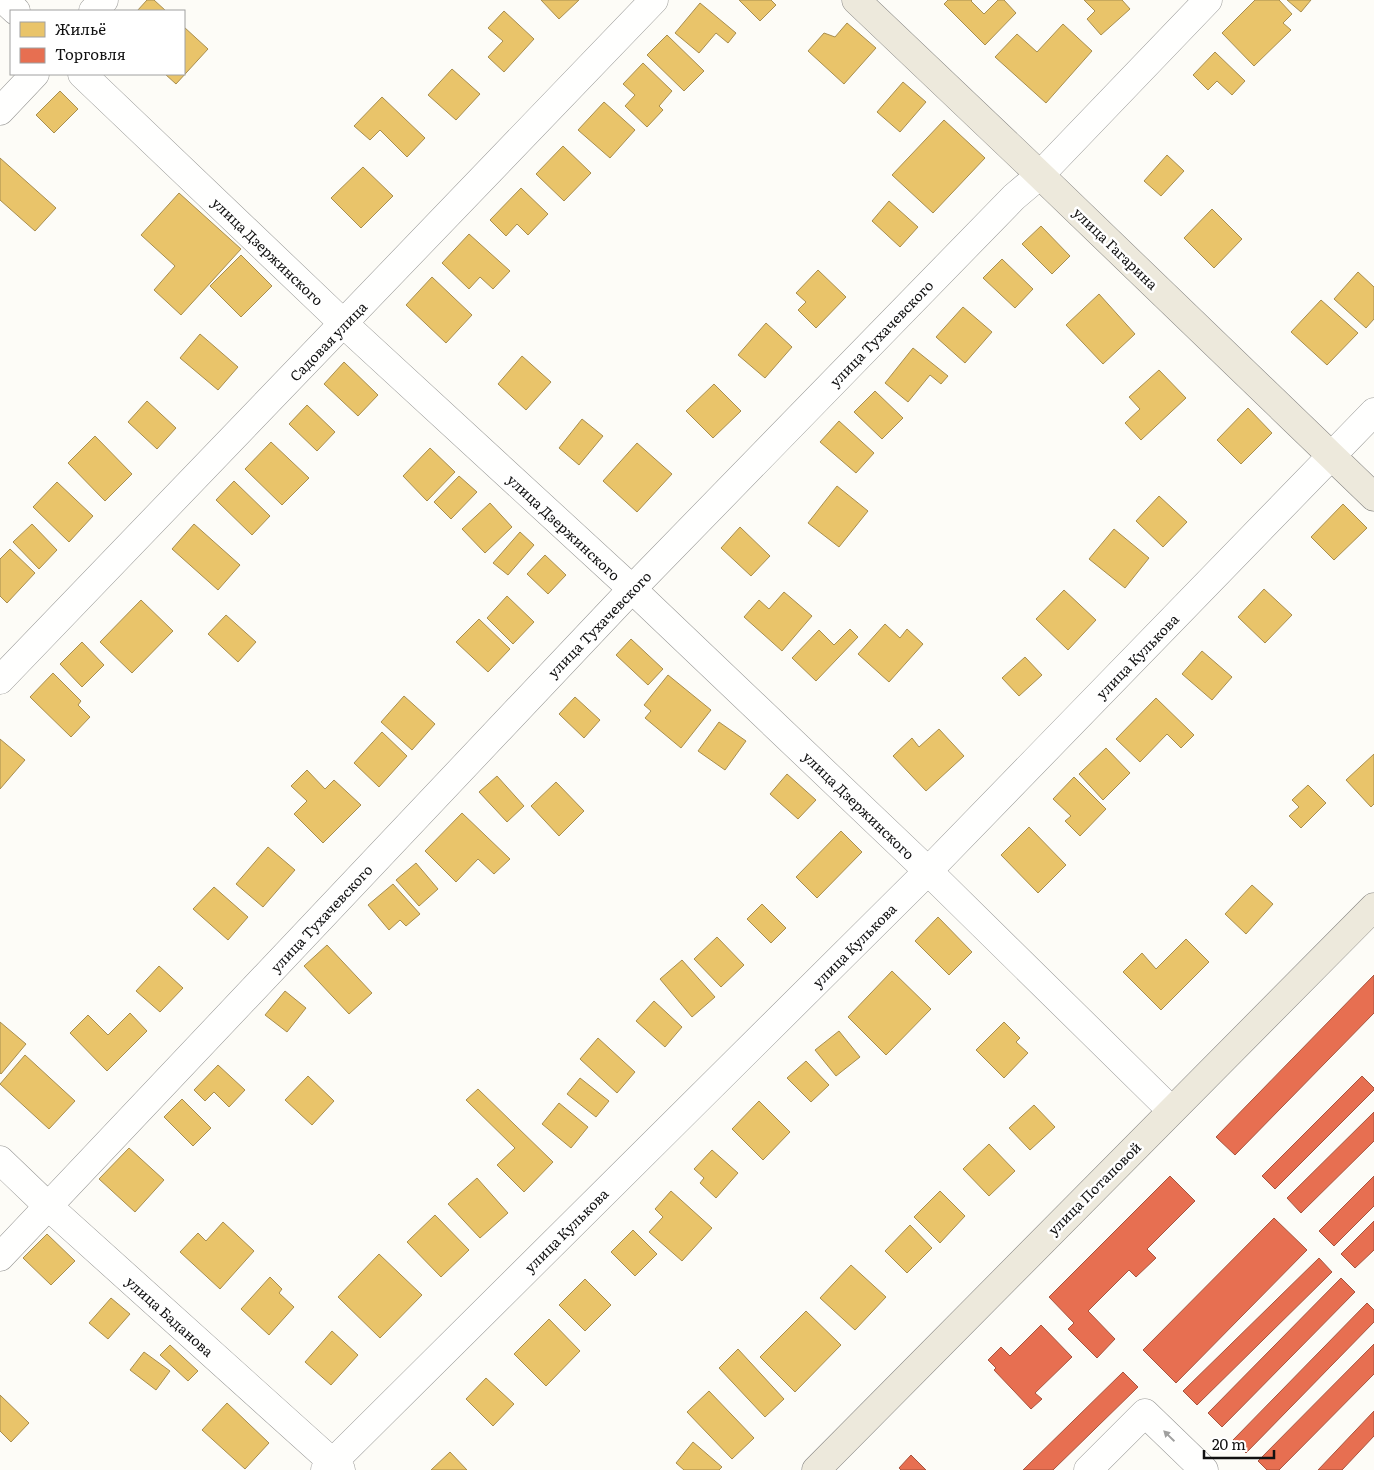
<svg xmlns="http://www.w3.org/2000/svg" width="1374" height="1470" font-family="Literata,serif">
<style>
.homes{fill:#e9c46a;stroke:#a88e4f}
.shops{fill:#e76f51;stroke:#a7533e}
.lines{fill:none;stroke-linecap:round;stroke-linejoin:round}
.minor-casing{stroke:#979795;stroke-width:29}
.major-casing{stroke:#858482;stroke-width:29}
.minor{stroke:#fffffe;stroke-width:28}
.major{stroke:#ede9dc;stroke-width:28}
.oneway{fill:#a0a09f}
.labels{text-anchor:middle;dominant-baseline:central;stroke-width:5;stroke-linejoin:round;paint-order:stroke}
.street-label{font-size:14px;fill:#111;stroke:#fff}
</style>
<rect width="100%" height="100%" fill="#fdfcf7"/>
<g class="homes">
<polygon points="147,0 154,0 166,11 137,11"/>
<polygon points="541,0 579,0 559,19"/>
<polygon points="739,0 771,0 776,5 760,21"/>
<polygon points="948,0 972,0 971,1 984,14 998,0 1004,0 1016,13 985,45 944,4"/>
<polygon points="1084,0 1122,0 1130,9 1101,35 1087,19 1095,11"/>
<polygon points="1255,0 1279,0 1292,14 1283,23 1291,30 1254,66 1222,33"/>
<polygon points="1287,0 1311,0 1301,12"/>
<polygon points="700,3 736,33 728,43 716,33 699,53 675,33"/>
<polygon points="504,11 534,39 504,72 488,57 503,41 488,28"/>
<polygon points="847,23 876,48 844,84 808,51 824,33 835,37"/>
<polygon points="1063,24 1092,51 1046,103 995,57 1017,34 1037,52"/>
<polygon points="184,27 208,49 176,84 165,74 184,74"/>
<polygon points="667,35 704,71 684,91 647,55"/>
<polygon points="1215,52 1245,81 1232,95 1217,81 1208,90 1193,75"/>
<polygon points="643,63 672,91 659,106 663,110 647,127 625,106 635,95 623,84"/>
<polygon points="452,69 480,94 456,120 428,95"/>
<polygon points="903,82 926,102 900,132 877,112"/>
<polygon points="60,91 78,109 54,133 36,115"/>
<polygon points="382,97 425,138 407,157 380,130 370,140 354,126"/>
<polygon points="604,102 635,130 610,158 578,130"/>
<polygon points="944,120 985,158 933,213 892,175"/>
<polygon points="563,146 591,173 564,201 536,174"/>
<polygon points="1167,155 1184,171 1161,196 1144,181"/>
<polygon points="0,158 56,208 35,231 0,200"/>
<polygon points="363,167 393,196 361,228 331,198"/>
<polygon points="521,188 548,214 528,235 517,224 506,236 490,220"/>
<polygon points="179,193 241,249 181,315 154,290 175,266 141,235"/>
<polygon points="889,201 918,227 900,247 872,221"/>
<polygon points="1212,209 1242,239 1214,268 1184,238"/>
<polygon points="1041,226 1070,256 1052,274 1022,244"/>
<polygon points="469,234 510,271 493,289 480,277 469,289 442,263"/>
<polygon points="241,255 272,286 241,317 210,286"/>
<polygon points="1002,259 1033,289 1015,308 983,278"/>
<polygon points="818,270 846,297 816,328 798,310 806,302 796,293"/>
<polygon points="1358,272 1374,287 1374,319 1366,328 1334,299"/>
<polygon points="432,277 472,315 446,343 406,305"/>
<polygon points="1099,294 1135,334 1103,364 1066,325"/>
<polygon points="1321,300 1358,333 1327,365 1291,332"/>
<polygon points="963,307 992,332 965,363 936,337"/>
<polygon points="766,323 792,347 765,378 738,355"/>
<polygon points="200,334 238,367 218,390 180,358"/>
<polygon points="913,348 948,376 941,384 930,375 908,402 885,383"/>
<polygon points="522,356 551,382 526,410 498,384"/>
<polygon points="344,362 378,395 358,416 324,384"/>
<polygon points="1159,370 1186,398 1141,440 1125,423 1140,409 1129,397"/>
<polygon points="714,384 741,411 713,438 686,411"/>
<polygon points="875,391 903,418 882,439 854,412"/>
<polygon points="147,401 176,428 157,449 128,422"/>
<polygon points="307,405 335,432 317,451 289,424"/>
<polygon points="1248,408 1272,433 1241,464 1217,440"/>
<polygon points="582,419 603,436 579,465 559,448"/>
<polygon points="839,421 874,453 856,473 820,442"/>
<polygon points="95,436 132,474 105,501 68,463"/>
<polygon points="271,442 309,478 282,505 245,469"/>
<polygon points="637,443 672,474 637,512 603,481"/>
<polygon points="430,448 455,472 427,501 403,476"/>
<polygon points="459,476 477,492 451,519 434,502"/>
<polygon points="234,481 270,516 252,535 216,500"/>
<polygon points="57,482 93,516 69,542 33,507"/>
<polygon points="837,486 868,511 839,547 808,523"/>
<polygon points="1159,496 1187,522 1163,547 1136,521"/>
<polygon points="490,503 512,527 485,553 462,529"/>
<polygon points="1343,504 1367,528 1334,560 1311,537"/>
<polygon points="32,524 57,550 39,569 13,542"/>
<polygon points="194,524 240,565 218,590 172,549"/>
<polygon points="740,527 770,556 751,576 721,548"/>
<polygon points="1114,529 1149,558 1125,588 1089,559"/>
<polygon points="520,532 534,545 508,575 493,563"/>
<polygon points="10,549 35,573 7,603 0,596 0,559"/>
<polygon points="545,555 566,575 548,594 527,574"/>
<polygon points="1264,589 1292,615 1265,643 1238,617"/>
<polygon points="1064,590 1096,620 1068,650 1036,619"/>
<polygon points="784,592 812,616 782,651 744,617 759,600 769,609"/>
<polygon points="507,596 534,622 513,644 487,618"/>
<polygon points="141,600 173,631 132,673 100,642"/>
<polygon points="226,615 256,642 238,662 208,634"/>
<polygon points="479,619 510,649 488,672 456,642"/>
<polygon points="885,624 900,638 907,629 923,644 889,682 858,654"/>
<polygon points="850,629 858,637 816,681 792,658 819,630 834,645"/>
<polygon points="631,639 663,669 648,685 616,655"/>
<polygon points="82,642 104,665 82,687 60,664"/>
<polygon points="1202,651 1232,677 1212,700 1182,674"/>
<polygon points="1025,657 1042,675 1019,696 1002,678"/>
<polygon points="53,673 81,701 78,705 90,717 71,737 30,697"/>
<polygon points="668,675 711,710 681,748 645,718 651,711 644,705"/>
<polygon points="404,696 435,724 412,750 381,722"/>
<polygon points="575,697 600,720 584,738 559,714"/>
<polygon points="1156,698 1194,735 1181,748 1167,734 1140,762 1116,739"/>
<polygon points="719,722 746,741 725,770 698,751"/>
<polygon points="939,729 964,756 926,791 893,756 912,738 919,747"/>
<polygon points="382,732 407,756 379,787 354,763"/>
<polygon points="0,739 25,760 0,789"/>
<polygon points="1106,748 1130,773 1103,800 1079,774"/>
<polygon points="1374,754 1374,804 1371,807 1346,780"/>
<polygon points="307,770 325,789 334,780 361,805 323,843 294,814 307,801 291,786"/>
<polygon points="787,774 816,800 798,819 770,794"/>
<polygon points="497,776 524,806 507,822 479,792"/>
<polygon points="1074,777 1106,809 1080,836 1065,821 1071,816 1053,799"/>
<polygon points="556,782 584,811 559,836 531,806"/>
<polygon points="1308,785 1326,803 1301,828 1289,816 1299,807 1292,800"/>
<polygon points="462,813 510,859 494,874 478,859 456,882 425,851"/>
<polygon points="1029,827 1066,865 1038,893 1001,855"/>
<polygon points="841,831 862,852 817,898 796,877"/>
<polygon points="268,847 295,870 263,907 236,884"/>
<polygon points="416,863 438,889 419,906 396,880"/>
<polygon points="393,884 420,914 406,926 400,920 389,930 368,905"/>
<polygon points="1252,885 1273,904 1246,934 1225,914"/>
<polygon points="214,887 248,917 228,940 193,909"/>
<polygon points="762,904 786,928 771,943 747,919"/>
<polygon points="938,917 972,952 949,975 915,941"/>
<polygon points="717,937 744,965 721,987 694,959"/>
<polygon points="1186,939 1209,962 1161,1010 1123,972 1142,953 1156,969"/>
<polygon points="327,945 372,993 349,1014 304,966"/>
<polygon points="682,960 715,997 692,1017 660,979"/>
<polygon points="159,966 183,988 160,1012 136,991"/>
<polygon points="892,971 931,1009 886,1055 848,1017"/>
<polygon points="285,991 306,1008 287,1032 265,1015"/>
<polygon points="654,1001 682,1027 665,1047 636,1021"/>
<polygon points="130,1013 147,1031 107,1071 70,1033 88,1015 108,1035"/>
<polygon points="0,1022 26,1044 1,1074 0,1073"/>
<polygon points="1004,1022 1020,1038 1016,1042 1028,1053 1004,1078 976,1050"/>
<polygon points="839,1031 860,1057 836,1076 815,1050"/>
<polygon points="598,1038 635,1072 617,1093 580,1059"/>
<polygon points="25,1055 75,1101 49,1129 0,1084"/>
<polygon points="806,1061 829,1085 811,1102 787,1078"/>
<polygon points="218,1065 245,1090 229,1107 214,1092 205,1101 194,1090"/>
<polygon points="308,1076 334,1101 312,1125 285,1100"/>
<polygon points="580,1078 609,1101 596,1117 567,1094"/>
<polygon points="478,1089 553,1162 524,1192 497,1165 515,1148 466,1100"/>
<polygon points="182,1099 211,1128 193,1146 164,1117"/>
<polygon points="759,1101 790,1132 763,1160 732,1129"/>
<polygon points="559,1103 588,1127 571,1148 542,1124"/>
<polygon points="1034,1105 1055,1127 1030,1150 1009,1128"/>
<polygon points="989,1144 1015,1171 989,1196 963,1169"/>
<polygon points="129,1148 164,1180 135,1212 99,1179"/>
<polygon points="712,1150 738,1173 716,1198 700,1183 704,1178 694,1169"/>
<polygon points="477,1178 508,1213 480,1238 448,1204"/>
<polygon points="671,1191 712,1228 682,1261 649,1232 663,1217 655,1209"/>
<polygon points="940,1191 965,1216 940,1243 914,1217"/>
<polygon points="435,1215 469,1250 441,1277 407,1242"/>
<polygon points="223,1222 254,1251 220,1289 180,1252 198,1233 206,1241"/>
<polygon points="910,1225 932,1248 907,1273 885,1251"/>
<polygon points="633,1230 657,1254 635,1276 611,1252"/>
<polygon points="47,1234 75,1261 51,1285 23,1258"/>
<polygon points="379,1254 422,1295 380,1338 338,1297"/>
<polygon points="851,1265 886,1297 855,1330 820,1298"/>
<polygon points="270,1277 282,1289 279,1293 294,1307 269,1335 241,1309"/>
<polygon points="585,1279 611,1305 585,1331 559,1305"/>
<polygon points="111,1298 130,1314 108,1339 89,1323"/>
<polygon points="806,1311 841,1345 795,1392 760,1357"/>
<polygon points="549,1319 580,1351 546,1386 514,1354"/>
<polygon points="332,1331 358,1355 331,1385 305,1362"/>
<polygon points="170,1345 198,1371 188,1381 160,1355"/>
<polygon points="738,1349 784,1399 765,1417 719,1368"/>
<polygon points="144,1352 170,1371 156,1390 130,1370"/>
<polygon points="486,1378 514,1404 493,1426 466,1399"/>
<polygon points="709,1391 754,1438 732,1459 687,1412"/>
<polygon points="0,1395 29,1423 11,1442 0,1431"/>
<polygon points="227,1403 269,1443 245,1469 202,1430"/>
<polygon points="693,1442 722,1467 719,1470 684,1470 676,1463"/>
<polygon points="450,1452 467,1470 431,1470"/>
</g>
<g class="shops">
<polygon points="1374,975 1374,1013 1235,1155 1216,1137"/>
<polygon points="1362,1076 1374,1088 1374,1090 1275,1189 1262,1176"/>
<polygon points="1374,1112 1374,1141 1301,1213 1287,1198"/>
<polygon points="1170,1176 1195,1201 1147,1249 1156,1258 1136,1277 1129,1270 1088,1311 1115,1339 1097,1358 1068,1329 1074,1323 1049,1297"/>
<polygon points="1374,1176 1374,1206 1334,1246 1319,1231"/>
<polygon points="1274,1218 1307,1250 1176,1383 1143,1350"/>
<polygon points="1374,1221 1374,1250 1355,1268 1341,1254"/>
<polygon points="1319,1258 1332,1272 1197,1405 1183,1391"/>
<polygon points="1341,1278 1355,1292 1222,1427 1208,1413"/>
<polygon points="1367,1303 1374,1310 1374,1322 1246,1453 1233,1440"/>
<polygon points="1041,1325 1072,1357 1035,1393 1042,1399 1031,1409 994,1370 996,1368 988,1360 1001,1347 1010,1356"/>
<polygon points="1374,1344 1374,1374 1279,1470 1267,1470 1258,1461"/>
<polygon points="1123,1372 1138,1387 1053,1470 1023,1470"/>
<polygon points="1374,1411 1374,1436 1342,1470 1318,1470"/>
<polygon points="911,1455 926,1470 901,1470 899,1468"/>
</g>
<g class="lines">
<defs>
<g id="minor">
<polyline points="4,0 16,11"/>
<polyline points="93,11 104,0"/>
<polyline points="82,74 344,324 632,589 928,871 1171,1110"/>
<polyline points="0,111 35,74"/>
<polyline points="0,680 654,0"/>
<polyline points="0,1160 49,1207 341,1470"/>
<polyline points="0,1257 632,589 1014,197 1040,175 1208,0"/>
<polyline points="325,1470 928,871 1374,412"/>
<polyline points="1088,1470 1145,1413 1204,1470"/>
</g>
<g id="major">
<polyline points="856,0 1040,175 1374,497"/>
<polyline points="816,1470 1374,907"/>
</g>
</defs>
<use href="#minor" class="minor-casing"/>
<use href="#major" class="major-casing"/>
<use href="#minor" class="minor"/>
<use href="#major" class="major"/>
</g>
<defs><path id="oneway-solid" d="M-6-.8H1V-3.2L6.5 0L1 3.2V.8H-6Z" transform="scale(1.25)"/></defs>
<use class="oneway" href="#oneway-solid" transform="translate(1169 1436) rotate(-136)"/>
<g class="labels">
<g class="street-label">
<text transform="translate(1116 248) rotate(44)">улица Гагарина</text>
<text transform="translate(268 251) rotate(44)">улица Дзержинского</text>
<text transform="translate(881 333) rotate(-46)">улица Тухачевского</text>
<text transform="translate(328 341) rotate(-46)">Садовая улица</text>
<text transform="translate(564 527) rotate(43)">улица Дзержинского</text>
<text transform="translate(599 624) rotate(-46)">улица Тухачевского</text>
<text transform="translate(1137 656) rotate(-46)">улица Кулькова</text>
<text transform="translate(859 805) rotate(44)">улица Дзержинского</text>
<text transform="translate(321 918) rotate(-47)">улица Тухачевского</text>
<text transform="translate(854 945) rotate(-45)">улица Кулькова</text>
<text transform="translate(1094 1188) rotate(-45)">улица Потаповой</text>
<text transform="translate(566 1230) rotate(-45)">улица Кулькова</text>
<text transform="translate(170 1316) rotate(42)">улица Баданова</text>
</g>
</g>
<rect x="10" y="10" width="175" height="65" fill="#ffffff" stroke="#a0a0a0"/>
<rect x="20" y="22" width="25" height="15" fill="#e9c46a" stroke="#a0a0a0"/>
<text x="55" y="35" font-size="15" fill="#111111">Жильё</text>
<rect x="20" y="48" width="25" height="15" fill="#e76f51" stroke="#a0a0a0"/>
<text x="55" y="60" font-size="15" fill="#111111">Торговля</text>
<path d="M1204 1450v8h70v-8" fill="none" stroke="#111111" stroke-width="2.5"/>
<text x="1212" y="1450" font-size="15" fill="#111111" stroke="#ffffff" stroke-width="4" paint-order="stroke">20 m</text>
</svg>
